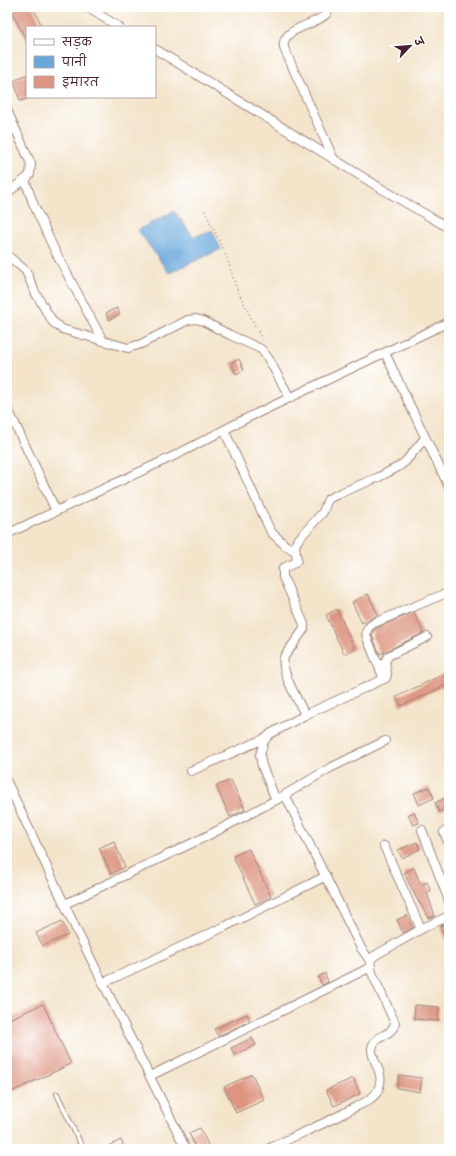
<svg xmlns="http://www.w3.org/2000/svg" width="456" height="1156" font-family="'Architects Daughter','Playpen Sans Deva',sans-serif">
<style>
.water{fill:#68a8db;stroke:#596483}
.building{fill:#dd9581}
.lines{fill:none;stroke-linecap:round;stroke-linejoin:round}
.lane-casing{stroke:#9e827a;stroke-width:6}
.street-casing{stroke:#9e827a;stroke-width:10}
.path{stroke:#9e827a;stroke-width:1.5;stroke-dasharray:1 3;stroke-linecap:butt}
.lane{stroke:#fff;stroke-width:4}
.street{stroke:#fff;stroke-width:8}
</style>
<rect width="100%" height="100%" fill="#fff"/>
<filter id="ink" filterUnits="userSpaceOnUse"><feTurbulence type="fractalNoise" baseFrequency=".025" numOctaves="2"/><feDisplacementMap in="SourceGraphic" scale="8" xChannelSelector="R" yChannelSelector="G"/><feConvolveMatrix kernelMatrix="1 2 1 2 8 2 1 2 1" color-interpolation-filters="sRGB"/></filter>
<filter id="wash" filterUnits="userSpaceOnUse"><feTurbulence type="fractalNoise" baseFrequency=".012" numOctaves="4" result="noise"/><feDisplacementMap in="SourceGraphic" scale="16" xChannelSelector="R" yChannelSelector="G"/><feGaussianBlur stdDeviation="0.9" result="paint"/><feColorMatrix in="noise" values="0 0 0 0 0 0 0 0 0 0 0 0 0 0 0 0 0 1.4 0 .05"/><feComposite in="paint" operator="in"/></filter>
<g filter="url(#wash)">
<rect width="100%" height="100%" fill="#f3e4ca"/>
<polygon class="water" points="174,211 194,237 212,230 221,249 169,273 138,230"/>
<g id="blocks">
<g class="building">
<polygon points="24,7 33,7 42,27 27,27 27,41 12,13"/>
<polygon points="27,74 27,99 20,101 14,81"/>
<polygon points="117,308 120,314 109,320 106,313"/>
<polygon points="239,359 244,370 236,374 231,363"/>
<polygon points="368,594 378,615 362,623 352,602"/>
<polygon points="337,609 355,649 344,654 326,615"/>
<polygon points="414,612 423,633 380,654 372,636 373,631 377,628"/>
<polygon points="444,674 449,684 401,706 396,697"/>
<polygon points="231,780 245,810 230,817 216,786"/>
<polygon points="429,787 434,798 419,805 414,793"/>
<polygon points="449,796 449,807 439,812 435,803"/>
<polygon points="414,812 419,823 413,825 408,815"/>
<polygon points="114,841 125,867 111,874 99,848"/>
<polygon points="417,842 420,849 402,858 398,850"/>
<polygon points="249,849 271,897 255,904 233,856"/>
<polygon points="414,868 421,885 427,882 431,891 427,893 435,916 429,918 416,897 404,873"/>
<polygon points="407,915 413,928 403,933 397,920"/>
<polygon points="62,921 68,935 43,946 36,933"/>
<polygon points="449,922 449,947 440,926"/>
<polygon points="325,973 328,982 322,985 318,977"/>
<polygon points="43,1004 71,1064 7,1094 7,1020"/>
<polygon points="415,1005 439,1007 438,1021 414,1019"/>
<polygon points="247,1014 250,1021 218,1036 214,1029"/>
<polygon points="252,1038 256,1045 234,1055 231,1048"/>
<polygon points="252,1074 264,1100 236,1113 224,1087"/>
<polygon points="399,1075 422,1078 420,1092 397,1088"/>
<polygon points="353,1078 360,1094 334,1106 326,1090"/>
<polygon points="200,1128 210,1149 196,1149 189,1133"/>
<polygon points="121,1140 125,1149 102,1149"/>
</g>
</g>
</g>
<g filter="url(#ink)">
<use href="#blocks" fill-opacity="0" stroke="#9e827a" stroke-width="1"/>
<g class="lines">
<defs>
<polyline id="lane" points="57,1094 83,1149"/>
<g id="street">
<polyline points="87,7 119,27"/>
<path d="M329 7C329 8 327 13 327 13 317 26 280 27 284 48L334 160"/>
<polyline points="155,49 382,189 449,228"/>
<polyline points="7,110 31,164 30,174 28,177 7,193"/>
<polyline points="25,180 33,203 55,251 103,341"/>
<polyline points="7,255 26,271 35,292 46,311 53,322 62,329 128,348 141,344 188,320 196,319 203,321 230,335 261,349 268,358 290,398"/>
<polyline points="385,353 449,487"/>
<polyline points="7,407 56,511"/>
<polyline points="224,430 271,532 285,545 295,551"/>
<polyline points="7,534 178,454 243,420 449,322"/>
<path d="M384 679 367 638C365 630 368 627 374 623L449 592"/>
<path d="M305 715C299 701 280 672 284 657L304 629V624L283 577V568L295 563 297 560 295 547 297 541 323 512 328 499 338 494 379 477 398 467 405 462 425 438"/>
<polyline points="191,771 266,738"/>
<polyline points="7,782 77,931 186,1149"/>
<polyline points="285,795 361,948 370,961"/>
<polyline points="276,800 262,766 260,755 264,741 270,734 305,715 386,678 387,674 385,662 388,656 427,637"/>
<polyline points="422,830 449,901"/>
<polyline points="444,832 449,844"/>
<polyline points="384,846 421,929"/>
<polyline points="65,904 209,835 276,800 330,768 385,741"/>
<polyline points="103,983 226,926 326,876"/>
<polyline points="150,1076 371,967"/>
<path d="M268 1149C294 1136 322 1125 348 1111 355 1107 363 1104 370 1099 374 1096 378 1093 379 1087 385 1072 371 1061 372 1049 373 1035 392 1037 395 1023L372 973 370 961 374 956 425 927 449 916"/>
</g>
</defs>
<use href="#lane" class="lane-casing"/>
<use href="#street" class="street-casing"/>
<polyline class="path" points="205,211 227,258 236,287 262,340"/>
<use href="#lane" class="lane"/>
<use href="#street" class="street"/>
</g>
</g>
<rect width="456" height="1156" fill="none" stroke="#fff" stroke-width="24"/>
<rect x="26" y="26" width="130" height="72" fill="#ffffff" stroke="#b7a5aa"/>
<rect x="34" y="39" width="20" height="6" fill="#ffffff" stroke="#b7a5aa"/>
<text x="62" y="46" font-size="12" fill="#4a1f2b">सड़क</text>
<rect x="34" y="56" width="20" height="12" fill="#68a8db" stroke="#b7a5aa"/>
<text x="62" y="66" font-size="12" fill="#4a1f2b">पानी</text>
<rect x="34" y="76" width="20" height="12" fill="#dd9581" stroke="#b7a5aa"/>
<text x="62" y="86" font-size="12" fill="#4a1f2b">इमारत</text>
<g transform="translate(410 46) rotate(64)" stroke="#ffffff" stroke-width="3" paint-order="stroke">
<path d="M0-3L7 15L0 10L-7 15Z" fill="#4a1f2b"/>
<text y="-6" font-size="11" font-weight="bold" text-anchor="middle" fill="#4a1f2b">उ</text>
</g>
</svg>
